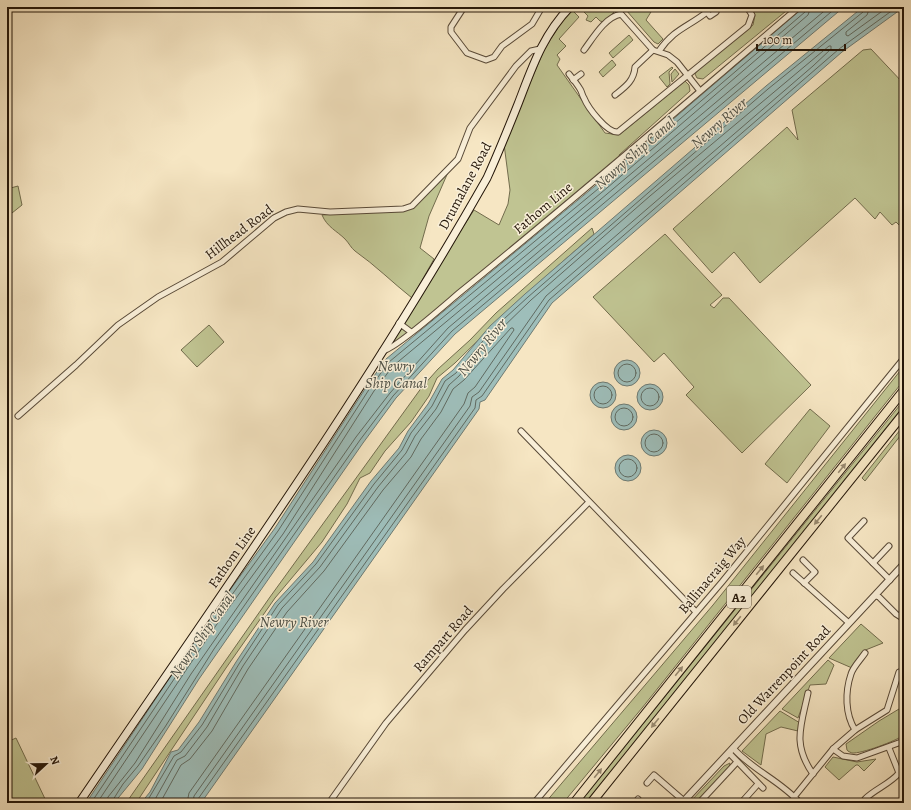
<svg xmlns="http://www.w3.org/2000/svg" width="911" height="810" font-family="Alegreya,serif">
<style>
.green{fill:#c0c492;stroke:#726c4d}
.water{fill:#9ebeba;stroke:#6d7a73}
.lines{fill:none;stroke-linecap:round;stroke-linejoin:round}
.shore{stroke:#606a61;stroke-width:1}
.minor-casing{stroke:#584937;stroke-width:7}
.tertiary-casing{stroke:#584937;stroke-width:8}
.secondary-casing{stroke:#231508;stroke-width:9}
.trunk-casing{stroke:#231508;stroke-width:10}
.minor{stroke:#f9efd8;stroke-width:5}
.tertiary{stroke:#f9efd8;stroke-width:6}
.secondary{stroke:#f9efd8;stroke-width:7}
.trunk{stroke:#f6e6c3;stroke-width:8}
.oneway{fill:#97886f}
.labels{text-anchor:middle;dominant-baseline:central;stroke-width:3;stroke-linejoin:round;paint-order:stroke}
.shield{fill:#f9efd8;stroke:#635646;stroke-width:1}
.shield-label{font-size:13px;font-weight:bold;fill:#231508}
.street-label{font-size:14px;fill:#231508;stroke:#f9efd8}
.water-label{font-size:15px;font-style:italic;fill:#4e5046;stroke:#f9efd8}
</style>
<rect width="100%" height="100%" fill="#f6e6c3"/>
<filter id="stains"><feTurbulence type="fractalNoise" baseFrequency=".005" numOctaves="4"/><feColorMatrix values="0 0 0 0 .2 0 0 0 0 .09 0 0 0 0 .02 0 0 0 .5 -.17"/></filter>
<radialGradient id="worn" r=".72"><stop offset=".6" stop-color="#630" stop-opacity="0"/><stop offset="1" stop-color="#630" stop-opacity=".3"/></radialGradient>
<g class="green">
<polygon points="579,7 654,7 646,20 663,39 658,44 654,42 626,10 616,10 604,22 600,21 596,17 591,22 586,20 588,16"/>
<polygon points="750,7 791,7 703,79 697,78 695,74 698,70 753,25 755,15"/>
<polygon points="572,10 579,17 559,39 566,46 557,55 560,59 557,65 605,133 619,135 685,81 689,85 690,91 619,155 621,159 387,351 435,270 474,210 499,225 508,204 510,190 504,144 544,50 564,18"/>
<polygon points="629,35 633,40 613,58 609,53"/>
<polygon points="871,49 904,84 904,222 900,226 896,222 892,225 880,212 875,219 855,198 760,283 734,252 712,273 673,229 787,127 798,140 792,110 863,50"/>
<polygon points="612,60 616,65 603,77 599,72"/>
<polygon points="672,67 673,68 669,72 670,84 667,87 659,77"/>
<polygon points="675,69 679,74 672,82 671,74"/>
<path d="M449 170 429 216 420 248 434 259 412 298C393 283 375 265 355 251 351 248 349 243 345 239 337 231 327 227 322 215L405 209Z"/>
<polygon points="18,186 22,205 7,217 7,189"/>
<polygon points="592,228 594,234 518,301 455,363 437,378 429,396 411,422 385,451 370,473 360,478 347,504 322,542 275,598 226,668 136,803 126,803 270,597 422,387 438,369 470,340 496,313"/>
<polygon points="665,234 722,295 710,305 714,308 723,298 729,298 811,385 742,453 686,395 694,387 664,353 654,362 593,297"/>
<polygon points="209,325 224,342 197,367 181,350"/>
<polygon points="904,366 904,380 642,708 563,803 545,803 713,605"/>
<polygon points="904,400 904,408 586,803 579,803"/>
<polygon points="810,409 830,426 787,483 765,464"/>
<polygon points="904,425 904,431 865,481 862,478"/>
<polygon points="861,624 883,643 863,651 852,668 829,658"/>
<polygon points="828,660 834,665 826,684 810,685 798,718 782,709"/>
<path d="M904 706V735C896 741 861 754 852 753 852 753 847 751 847 750L846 744 879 721Z"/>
<polygon points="780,711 800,723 798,731 781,727 766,734 761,765 742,751"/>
<polygon points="16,738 47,803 7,803 7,742"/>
<polygon points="833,757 857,762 876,759 864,771 858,765 856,765 839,780 825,767"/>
<polygon points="730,763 729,768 696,803 689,803 724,766"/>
</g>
<g class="water">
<polygon points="804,7 844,7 455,334 396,398 363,443 199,679 142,769 114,803 86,803 209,619 275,528 367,386 386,359 601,181"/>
<polygon points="863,7 904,7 842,52 552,303 485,400 480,402 479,409 201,803 141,803 150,792 171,752 178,750 199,722 236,662 275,603 313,562 371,481 399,448 408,431 428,404 442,379 453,370 490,326 525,294 766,86"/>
<circle cx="627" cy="373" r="13"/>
<circle cx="603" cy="395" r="13"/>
<circle cx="650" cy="397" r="13"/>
<circle cx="624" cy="417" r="13"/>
<circle cx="654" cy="443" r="13"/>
<circle cx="628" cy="468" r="13"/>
</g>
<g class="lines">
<g class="shore">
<polyline points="870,7 867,15 846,32 846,35 848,36 888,7"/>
<circle cx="627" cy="373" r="9"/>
<circle cx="603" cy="395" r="9"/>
<circle cx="650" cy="397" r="9"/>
<circle cx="624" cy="417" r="9"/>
<circle cx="654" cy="443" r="9"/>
<circle cx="628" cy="468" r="9"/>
<polyline points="91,803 213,621 278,531 370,388 389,362 604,184 805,12 806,7"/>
<polyline points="97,803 217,624 283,534 374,391 393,366 607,188 808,15 811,7"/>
<polyline points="106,803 108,797 135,763 191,674 356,437 390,393 448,328 829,7"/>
<polyline points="111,803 123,784 138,766 165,727 214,649 360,440 393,396 452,331 837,7"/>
<polyline points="146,803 174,756 181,752 202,725 239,664 278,605 316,564 374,484 402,450 411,433 432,406 445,381 456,373 493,329 528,297 768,89 863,12 865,7"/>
<polyline points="153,803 177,760 185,756 207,727 243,666 282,608 320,567 378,487 406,453 415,436 436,409 449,385 459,376 497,333 531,300 650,196 829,46 831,46 831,49 813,66 546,296 479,392 472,397 470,406 194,796 193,803"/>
<polyline points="160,803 181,765 190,759 212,731 248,669 287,612 324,571 383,490 411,457 421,439 441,412 453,389 464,380 511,328 513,328 514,330 475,387 468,393 464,404 189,793 187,803"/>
<polyline points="198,803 198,799 475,408 476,400 482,396 549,300 839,49 897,7"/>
</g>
<defs>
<g id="minor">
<polyline points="464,7 451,27 451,32 467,53 486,60 494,57 502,46 532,24 542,7"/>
<polyline points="703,7 710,16 716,12"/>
<path d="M584 50C593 38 605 17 621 14L653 50 668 55 677 62 700 91"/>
<path d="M659 51C674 29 688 27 707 12"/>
<path d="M569 74C573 79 577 84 580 89 582 92 582 95 584 98 588 108 607 133 618 132L748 26 752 15 747 7"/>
<polyline points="573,80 581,74"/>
<path d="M615 95C625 87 634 81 635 67L653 50"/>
<polyline points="399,323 411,332"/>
<path d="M382 351C393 351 447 303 459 293 574 200 686 103 799 7"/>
<polyline points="18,416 76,365 118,325 158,297 222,262 274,218 286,212 298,209 330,212 403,209 412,206 458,159 470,128 516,66 531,51 540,49"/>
<polyline points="521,431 696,612"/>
<polyline points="864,521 848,538 890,580"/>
<polyline points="803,560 815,572 804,583"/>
<polyline points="873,563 889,546"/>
<polyline points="793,573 849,623"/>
<polyline points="876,596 879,597 896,614 904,619"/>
<path d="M808 693C801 726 792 744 813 774"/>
<path d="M855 730C845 714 845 692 851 674 853 667 861 659 865 653"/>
<path d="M733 748C752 770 781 781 800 803"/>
<polyline points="833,749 843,756 857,758 904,741"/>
<polyline points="729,753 763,788"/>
<polyline points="647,783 654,775 684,801"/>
<polyline points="794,797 833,749 855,730 887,710 899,672"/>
<path d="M865 799C875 789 890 784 899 773L889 748"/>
<polyline points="329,803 386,723 465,630 503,589 589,502"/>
<polyline points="534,803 722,582 904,358"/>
<polyline points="635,803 638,799"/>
<polyline points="699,803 737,762"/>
<polyline points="741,803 758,784"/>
</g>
<polyline id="tertiary" points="682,803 904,564"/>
<path id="secondary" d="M79 803C219 597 364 395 487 178 498 154 508 129 518 104 532 68 542 36 570 7"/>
<g id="trunk">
<polyline points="574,803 904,390"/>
<polyline points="591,803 904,413"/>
</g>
</defs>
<use href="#minor" class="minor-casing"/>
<use href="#tertiary" class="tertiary-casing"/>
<use href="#secondary" class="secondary-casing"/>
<use href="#trunk" class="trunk-casing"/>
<use href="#minor" class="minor"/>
<use href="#tertiary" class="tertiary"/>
<use href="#secondary" class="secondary"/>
<use href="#trunk" class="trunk"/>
</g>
<defs><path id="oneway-solid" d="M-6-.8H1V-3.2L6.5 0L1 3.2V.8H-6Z"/></defs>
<g class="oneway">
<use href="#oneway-solid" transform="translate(842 468) rotate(-51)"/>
<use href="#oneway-solid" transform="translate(818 520) rotate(129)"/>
<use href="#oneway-solid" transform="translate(760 570) rotate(-51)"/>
<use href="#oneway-solid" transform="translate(737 621) rotate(129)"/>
<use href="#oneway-solid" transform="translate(679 671) rotate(-51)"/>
<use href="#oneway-solid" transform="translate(655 723) rotate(129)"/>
<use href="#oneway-solid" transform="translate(598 773) rotate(-51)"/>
</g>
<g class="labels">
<rect class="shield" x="727" y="586" width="24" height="22" rx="3"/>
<g class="shield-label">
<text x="739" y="597">A2</text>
</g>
<g class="street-label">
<text transform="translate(465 186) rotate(-62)">Drumalane Road</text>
<text transform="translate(543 208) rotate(-40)">Fathom Line</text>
<text transform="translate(239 232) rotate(-37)">Hillhead Road</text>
<text transform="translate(232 557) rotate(-55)">Fathom Line</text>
<text transform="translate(712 575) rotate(-50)">Ballinacraig Way</text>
<text transform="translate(443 639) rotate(-49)">Rampart Road</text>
<text transform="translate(784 675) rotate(-47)">Old Warrenpoint Road</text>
</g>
<g class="water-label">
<text transform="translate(719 123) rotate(-41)">Newry River</text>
<text transform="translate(635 153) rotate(-41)">Newry Ship Canal</text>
<text transform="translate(482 347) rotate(-51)">Newry River</text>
<text x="396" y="366">Newry<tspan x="396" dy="17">Ship Canal</tspan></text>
<text x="294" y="622">Newry River</text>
<text transform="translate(202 635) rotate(-55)">Newry Ship Canal</text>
</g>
</g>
<rect width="911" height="810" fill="none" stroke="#f6e6c3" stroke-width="24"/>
<rect x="8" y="8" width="895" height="794" fill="none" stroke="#231508" stroke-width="2"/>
<rect x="12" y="12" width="887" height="786" fill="none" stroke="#231508"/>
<g transform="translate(46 764) rotate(68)" stroke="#f9efd8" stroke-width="3" paint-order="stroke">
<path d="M0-3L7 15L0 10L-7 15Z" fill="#231508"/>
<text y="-6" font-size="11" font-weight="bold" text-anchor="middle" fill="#231508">N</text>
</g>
<path d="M757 44v6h88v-6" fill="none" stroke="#231508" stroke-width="2"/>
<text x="763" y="44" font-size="12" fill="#231508" stroke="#f9efd8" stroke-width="3" paint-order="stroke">100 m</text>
<rect width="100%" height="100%" filter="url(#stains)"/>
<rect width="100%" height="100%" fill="url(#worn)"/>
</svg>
